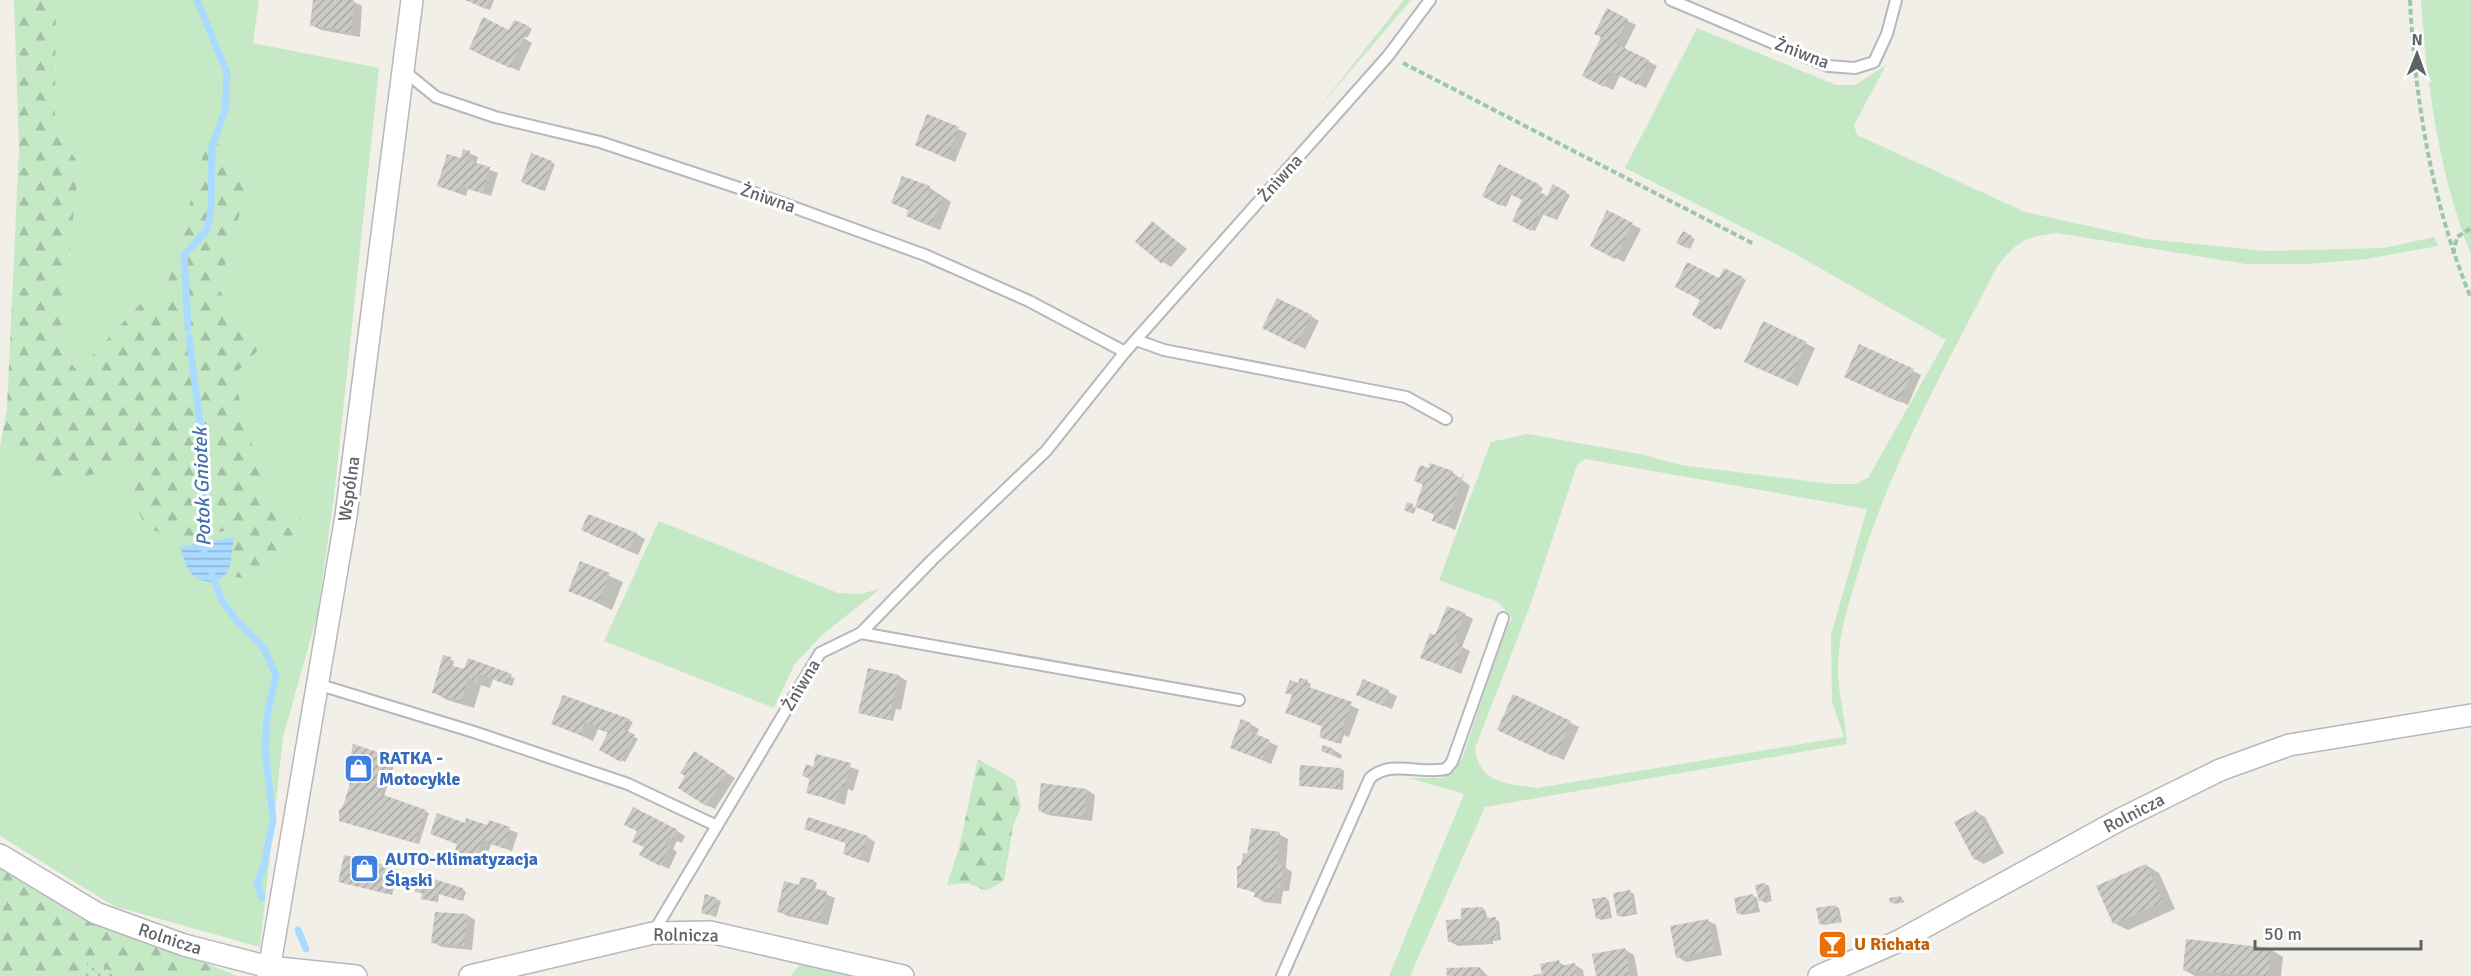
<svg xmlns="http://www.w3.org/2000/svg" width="2471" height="976" font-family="Signika,sans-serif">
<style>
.grass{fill:#c5e8c5;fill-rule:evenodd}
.forest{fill:url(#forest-firs)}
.park{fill:url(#park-dots)}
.water{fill:url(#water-rules)}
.shadow{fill:#0003}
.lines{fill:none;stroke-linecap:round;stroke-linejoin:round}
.stream{stroke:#aadaff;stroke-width:7}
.building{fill:url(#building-hatch)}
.service-casing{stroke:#b5b8bc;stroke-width:14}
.minor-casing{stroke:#b5b8bc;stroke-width:24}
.path{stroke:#9cc7a9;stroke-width:4;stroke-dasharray:6 3;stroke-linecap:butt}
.service{stroke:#fff;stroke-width:10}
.minor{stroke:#fff;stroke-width:21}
.labels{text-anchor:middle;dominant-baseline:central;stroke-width:6;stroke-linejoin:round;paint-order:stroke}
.street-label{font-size:18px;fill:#5f6368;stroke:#fff}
.shop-label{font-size:18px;font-weight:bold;fill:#366cbe;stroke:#fff;text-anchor:start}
.food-label{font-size:18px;font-weight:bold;fill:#c56008;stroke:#fff;text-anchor:start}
.water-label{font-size:20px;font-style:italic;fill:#4174aa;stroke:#fff}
</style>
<defs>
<pattern id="forest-firs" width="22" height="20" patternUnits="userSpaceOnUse" patternTransform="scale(1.5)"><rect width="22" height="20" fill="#c5e8c5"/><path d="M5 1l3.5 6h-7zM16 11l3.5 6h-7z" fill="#a3c0a4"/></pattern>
<pattern id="park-dots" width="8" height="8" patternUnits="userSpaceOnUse" patternTransform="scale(1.5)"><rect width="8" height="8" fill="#c5e8c5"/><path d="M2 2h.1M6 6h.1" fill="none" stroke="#a3c0a4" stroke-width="1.8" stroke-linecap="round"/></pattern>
<pattern id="water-rules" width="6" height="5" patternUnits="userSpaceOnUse" patternTransform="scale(1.5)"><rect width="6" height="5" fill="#aadaff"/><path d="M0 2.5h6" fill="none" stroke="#8eb4d2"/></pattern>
<pattern id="building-hatch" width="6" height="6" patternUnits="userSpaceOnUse" patternTransform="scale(1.5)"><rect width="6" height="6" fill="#cccac5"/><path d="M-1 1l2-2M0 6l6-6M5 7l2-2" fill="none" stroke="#a9a8a4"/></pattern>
</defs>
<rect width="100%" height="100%" fill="#f1efe8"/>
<g class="grass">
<polygon points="56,0 259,0 253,43 379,68 334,497 317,616 283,737 260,947 114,906 0,836 0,447 54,486 263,345 218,289 247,189 210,132 165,293 141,303 79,371 59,350 79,164 55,130"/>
<polygon points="1404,0 1411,0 1317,110"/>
<path d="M2421 0H2471V255C2439 174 2427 87 2421 0Z"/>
<path d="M1697 28 1836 85H1856L1886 65 1854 125 1857 135 2025 212 2147 239 2266 251 2384 248 2434 237 2438 246 2366 259 2308 264H2246L2057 233C2026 237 2016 241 1997 267 1945 367 1890 465 1858 573 1849 603 1838 636 1838 667 1837 690 1846 718 1847 744L1485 807 1410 976H1389L1464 794 1409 778H1442L1462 759 1504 634 1512 618 1498 602 1439 580 1491 442 1527 434 1640 454 1681 465 1832 484H1855L1868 478 1946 340 1790 251 1625 168ZM1585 459 1867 509 1831 635 1832 702 1844 737 1537 788C1508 784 1479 784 1475 748L1530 606 1577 465Z"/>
<polygon points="659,521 838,593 860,594 880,589 822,635 794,665 774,708 604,641"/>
<polygon points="802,962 853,976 791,976"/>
</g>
<g class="forest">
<path d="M14 0H56L55 130 79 164 59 350 78 371 141 303 165 293 210 131 247 189 218 289 263 345 233 376 271 511 301 516 297 545 280 563 257 580 235 577C227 560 230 545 239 529L177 538 147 528 131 497 126 464 54 486 0 447 7 408 19 149Z"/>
<polygon points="978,759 1015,780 1021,807 1013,826 1004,881 986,891 968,883 947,885 959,848"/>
<polygon points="0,866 65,905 237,976 119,976 89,959 81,976 0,976"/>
</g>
<polygon class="park" points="89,959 119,976 81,976"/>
<path class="water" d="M234 537C232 546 232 557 230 566 225 583 203 587 191 573 186 567 183 555 180 547Z"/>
<g class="shadow">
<polygon points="315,0 354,2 362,6 360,37 321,30 312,25"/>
<polygon points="467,0 494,0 490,10"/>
<polygon points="1607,10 1636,25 1624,49 1657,66 1646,88 1620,75 1613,90 1593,80"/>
<polygon points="528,27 532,29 528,37 522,37 532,43 519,71 479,54 510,32"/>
<polygon points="928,116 967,133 955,162 917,145"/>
<polygon points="464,151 478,157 476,164 498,173 491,196 468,189 466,196 439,186 462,160"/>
<polygon points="551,162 555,164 545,191 526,184"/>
<polygon points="1499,166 1543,188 1540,194 1547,198 1553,186 1570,195 1557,220 1544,213 1535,231 1514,220 1524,200 1512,194 1506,207 1484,196"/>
<polygon points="903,178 930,188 951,202 940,230 917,221 908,216 910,211 893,202"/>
<polygon points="1608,212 1641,229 1624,262 1600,250"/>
<polygon points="1153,223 1187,249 1171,267 1163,262"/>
<polygon points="1683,233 1695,239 1690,249 1678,242"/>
<polygon points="1725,270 1746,280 1721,330 1694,315"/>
<polygon points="1311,316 1319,321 1305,349 1273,332"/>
<polygon points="1764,323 1815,348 1798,386 1755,366"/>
<polygon points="1913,371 1921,375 1908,405 1854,381"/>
<polygon points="1452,472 1470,486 1455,530 1434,520 1435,515 1417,507 1424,485 1416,481"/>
<polygon points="1412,506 1416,508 1414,514 1409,512"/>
<polygon points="590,534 636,534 645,539 638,555"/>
<polygon points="580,563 623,582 612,610 570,590"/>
<polygon points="1464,614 1473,619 1462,647 1470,651 1461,674 1422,657 1436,637"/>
<polygon points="444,657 454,661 453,667 515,678 512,686 493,679 490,688 481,685 474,708 447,700 434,692"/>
<polygon points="899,676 907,681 901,710 896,709 893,721 863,714"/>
<polygon points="1307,682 1311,684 1309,689 1359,709 1349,737 1344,735 1341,744 1324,738 1324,727 1287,712 1299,685"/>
<polygon points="1388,692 1397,696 1392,709 1367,699"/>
<polygon points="1514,696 1579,727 1564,760 1507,734"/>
<polygon points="564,697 633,722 627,733 638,739 625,762 601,749 609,733 598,729 593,741 553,723"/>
<polygon points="1250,724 1259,729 1256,736 1278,746 1271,764 1232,747"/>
<polygon points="1334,750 1342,755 1341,759 1323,751"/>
<polygon points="817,756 859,770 853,791 848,789 845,805 807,792 811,780 804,776 814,768"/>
<polygon points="392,758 396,760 384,796 429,813 419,844 344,822"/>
<polygon points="703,758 735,778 715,809 706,805 687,776"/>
<polygon points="1341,769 1344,771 1343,790 1300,785"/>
<polygon points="1043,784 1087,790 1095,795 1092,821 1048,815 1039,810"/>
<polygon points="1976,812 1985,817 2004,853 1984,864 1975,859"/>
<polygon points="490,822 518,833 512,851 491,844 485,862 465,855 457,850 459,845 432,834 466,825 488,827"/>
<polygon points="639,831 677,831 685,836 682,843 677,841 673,849 677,852 669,869 650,860"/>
<polygon points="817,833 867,837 875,842 869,863 844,853 848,844"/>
<polygon points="1279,834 1288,839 1286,868 1292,872 1289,891 1283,891 1281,904 1264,902 1256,897 1256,893 1239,887 1237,876 1244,855 1248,856"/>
<polygon points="345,856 398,870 392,895 339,881"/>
<polygon points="2146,865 2159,873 2175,909 2128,930 2114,923"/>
<polygon points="813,881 817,883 815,890 835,898 828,925 787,916 779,911 800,886"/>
<polygon points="1765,884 1769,886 1772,901 1765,903 1761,900"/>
<polygon points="462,889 466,892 463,901 439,894 438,902 426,900 423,898 423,894 416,891"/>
<polygon points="1630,892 1634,894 1637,914 1622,917 1618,915"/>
<polygon points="706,896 721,901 716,917 702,912"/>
<polygon points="1753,896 1757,898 1760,912 1742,915 1738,913"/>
<polygon points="1900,897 1905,902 1895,904 1892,902"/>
<polygon points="1606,898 1609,901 1612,918 1601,920 1598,918"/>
<polygon points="1835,906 1839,908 1842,922 1824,925 1820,923"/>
<polygon points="1482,908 1486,911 1487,919 1499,921 1501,940 1493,941 1493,944 1458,946 1449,941 1463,921"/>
<polygon points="467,915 475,920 472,950 442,947 433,942"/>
<polygon points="1708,921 1716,925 1722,955 1686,962 1678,957"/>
<polygon points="1838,935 1842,937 1846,952 1832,956 1828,954"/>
<polygon points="2270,949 2283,957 2281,976 2195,976 2184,970"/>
<polygon points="1625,950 1634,955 1638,976 1598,976"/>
<polygon points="1558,962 1567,967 1575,965 1583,970 1584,976 1539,976"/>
<polygon points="1480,968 1488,976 1448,976"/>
</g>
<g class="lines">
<g class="stream">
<polyline points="188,328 184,255 207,230 211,209 212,146 225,111 227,73 197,0"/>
<polyline points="189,337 200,424 204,551"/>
<polyline points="212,575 221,599 237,621 264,649 276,675 267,716 265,750 273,819 264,865 257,883 262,898"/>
<polyline points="298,930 306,949"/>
</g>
</g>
<g class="building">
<polygon points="313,0 354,0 351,33 336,32 337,28 310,26"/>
<polygon points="465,0 490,0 486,9"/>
<polygon points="1607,8 1628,19 1616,44 1649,60 1637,85 1611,71 1604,87 1582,76 1601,37 1594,34"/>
<polygon points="483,17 509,30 514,20 529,26 510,68 469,49"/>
<polygon points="927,114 959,127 946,158 915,145"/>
<polygon points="463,149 470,151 467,160 490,167 482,193 460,186 458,193 437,186 447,154 461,158"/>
<polygon points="531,153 552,161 541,190 521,182"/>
<polygon points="1499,164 1540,185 1537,190 1547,196 1553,184 1567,192 1553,219 1540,213 1531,231 1512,221 1522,200 1508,193 1501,206 1482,196"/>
<polygon points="902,176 930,186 929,191 943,196 931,226 906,216 908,210 891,203"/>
<polygon points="1607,210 1633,223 1615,259 1590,246"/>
<polygon points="1152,221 1179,243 1162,264 1135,242"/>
<polygon points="1683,231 1692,236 1686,248 1676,243"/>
<polygon points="1687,262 1719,278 1724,268 1743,277 1716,330 1692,315 1700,300 1675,287"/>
<polygon points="1277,298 1312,315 1296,345 1262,328"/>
<polygon points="1763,321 1807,342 1789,382 1744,362"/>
<polygon points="1859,344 1914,369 1899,402 1844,377"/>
<polygon points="1430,463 1453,471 1453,476 1460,479 1465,471 1446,526 1432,521 1434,514 1415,507 1423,484 1414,481 1420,465 1429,468"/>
<polygon points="1407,502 1413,504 1410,513 1404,510"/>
<polygon points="588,514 637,533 629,551 581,530"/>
<polygon points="580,561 610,573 598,603 568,591"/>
<polygon points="1447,606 1465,613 1454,642 1463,645 1453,670 1420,658 1430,633 1435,635"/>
<polygon points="443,655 451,657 449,665 464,669 468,658 512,674 508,685 479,674 477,682 468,679 461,701 432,693"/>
<polygon points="868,668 899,675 889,720 858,713"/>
<polygon points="1300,678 1308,680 1306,686 1352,702 1337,743 1319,737 1322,726 1285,713 1292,695 1285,693 1290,680 1298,683"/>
<polygon points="1363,679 1389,690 1383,706 1356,695"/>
<polygon points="1513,694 1571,721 1555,757 1497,730"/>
<polygon points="563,695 630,719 624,729 635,735 621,762 599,750 608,732 585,722 580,735 551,724"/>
<polygon points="1241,719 1251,723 1248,731 1270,740 1262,760 1230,748"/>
<polygon points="353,744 393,757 381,794 426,810 415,843 339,821 339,810 343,806 350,784 347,773"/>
<polygon points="1323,745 1334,749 1332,755 1321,751"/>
<polygon points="694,751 727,772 706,806 678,788 685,776 680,773"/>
<polygon points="816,754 851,763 845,787 840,786 836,801 806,793 810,778 802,776 806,764 813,767"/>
<polygon points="1300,765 1341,768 1340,789 1299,786"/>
<polygon points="1041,783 1087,789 1084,817 1038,811"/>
<polygon points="633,807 678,830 673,840 668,837 665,843 670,846 660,866 639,855 644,847 632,842 637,831 624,825"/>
<polygon points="1976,810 1997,848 1974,860 1954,822"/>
<polygon points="437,813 465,823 466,818 487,825 489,820 510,827 503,848 482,840 476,858 455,851 457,844 430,834"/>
<polygon points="808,817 868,836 860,860 843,854 846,843 804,829"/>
<polygon points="1251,828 1280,832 1277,865 1284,865 1280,888 1275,887 1273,900 1254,897 1255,891 1237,888 1237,866 1241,865 1243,853 1247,854"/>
<polygon points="344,855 394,867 388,894 338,882"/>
<polygon points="2146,864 2163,902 2113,924 2096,886"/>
<polygon points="418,874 463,888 459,900 436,893 434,901 421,899 422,893 415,892"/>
<polygon points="801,877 814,880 811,888 827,891 820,921 777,912 784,881 799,885"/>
<polygon points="1765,883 1769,899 1759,901 1755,885"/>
<polygon points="1630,890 1634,913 1617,916 1613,893"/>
<polygon points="705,894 717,898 713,916 701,913"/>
<polygon points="1753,894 1756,910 1737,914 1734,898"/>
<polygon points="1901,896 1902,901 1890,903 1889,898"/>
<polygon points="1606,897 1609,917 1596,919 1592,899"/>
<polygon points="1836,905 1839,921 1819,924 1816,908"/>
<polygon points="1483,907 1483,918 1496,917 1497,939 1448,942 1446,920 1461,919 1461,908"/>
<polygon points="435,912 467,914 464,946 431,943"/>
<polygon points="1708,919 1714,950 1676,958 1670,926"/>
<polygon points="1839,933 1843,950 1827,955 1822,938"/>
<polygon points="2186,939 2271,948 2268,976 2183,970"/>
<polygon points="1625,948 1630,976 1596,976 1592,954"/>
<polygon points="1559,960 1560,966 1575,963 1577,976 1531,976 1542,973 1540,964"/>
<polygon points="1480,967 1481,976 1447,976 1446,968"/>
</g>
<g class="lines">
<defs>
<g id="service">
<polyline points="1671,0 1828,66 1855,68 1874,62 1887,34 1896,0"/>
<polyline points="403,70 436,97 495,117 600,142 757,194 925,255 1029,301 1125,352"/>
<polyline points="1136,340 1164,350 1406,397 1446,419"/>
<polyline points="861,633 1239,700"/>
<polyline points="317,684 474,732 628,784 717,826"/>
<polyline points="653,933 820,653 861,633 932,560 1046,451 1125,352 1388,56 1430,0"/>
<path d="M1282 976 1370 778C1391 759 1420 775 1446 769L1452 762 1503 618"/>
</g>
<g id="minor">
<polyline points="0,855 96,913 184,945 269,967 356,976"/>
<polyline points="268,976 346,516 412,0"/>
<polyline points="470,976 653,933 710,932 903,976"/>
<polyline points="1819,976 1899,941 2121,819 2220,770 2289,745 2471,715"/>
</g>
</defs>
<use href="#service" class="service-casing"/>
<use href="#minor" class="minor-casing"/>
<g class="path">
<path d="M2410 0C2415 101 2432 204 2471 298"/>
<polyline points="1403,63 1754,244"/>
<polyline points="2453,254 2457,237 2471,228"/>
</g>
<use href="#service" class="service"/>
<use href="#minor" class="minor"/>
</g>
<defs>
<symbol id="shop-square" viewBox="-11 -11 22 22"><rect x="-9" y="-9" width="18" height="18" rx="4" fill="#3f7fe0" stroke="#fff"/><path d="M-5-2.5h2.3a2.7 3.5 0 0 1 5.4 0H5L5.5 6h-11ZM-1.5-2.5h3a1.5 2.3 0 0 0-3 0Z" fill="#fff"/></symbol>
<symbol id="bar-square" viewBox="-11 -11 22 22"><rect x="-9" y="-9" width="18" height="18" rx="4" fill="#e8710a" stroke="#fff"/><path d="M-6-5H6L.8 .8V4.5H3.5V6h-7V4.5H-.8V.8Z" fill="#fff"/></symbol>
</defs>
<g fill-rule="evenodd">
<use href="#shop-square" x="342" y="752" width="33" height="33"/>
<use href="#shop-square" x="348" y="852" width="33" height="33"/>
<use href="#bar-square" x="1816" y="928" width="33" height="33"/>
</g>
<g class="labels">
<g class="street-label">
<text transform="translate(1802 53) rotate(21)">Żniwna</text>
<text transform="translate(1280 178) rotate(-48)">Żniwna</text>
<text transform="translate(768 198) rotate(19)">Żniwna</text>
<text transform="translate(349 489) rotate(-82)">Wspólna</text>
<text transform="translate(801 685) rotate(-59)">Żniwna</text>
<text transform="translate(2134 813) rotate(-27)">Rolnicza</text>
<text transform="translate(686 935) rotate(1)">Rolnicza</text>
<text transform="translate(170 939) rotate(18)">Rolnicza</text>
</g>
<g class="shop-label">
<text x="379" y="758">RATKA -<tspan x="379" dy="21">Motocykle</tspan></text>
<text x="385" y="859">AUTO-Klimatyzacja<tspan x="385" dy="21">Śląski</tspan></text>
</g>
<g class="food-label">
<text x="1854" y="944">U Richata</text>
</g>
<g class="water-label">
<text transform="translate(202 487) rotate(-92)">Potok Gniotek</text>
</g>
</g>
<g transform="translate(2417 54) rotate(1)" stroke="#ffffff" stroke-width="4.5" paint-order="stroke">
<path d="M0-4.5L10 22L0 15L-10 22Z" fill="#5f6368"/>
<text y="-9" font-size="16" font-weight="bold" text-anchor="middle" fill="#5f6368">N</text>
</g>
<path d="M2255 940v9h166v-9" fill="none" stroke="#5f6368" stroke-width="3"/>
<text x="2264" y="940" font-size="18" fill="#5f6368" stroke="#ffffff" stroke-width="4.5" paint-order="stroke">50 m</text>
</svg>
